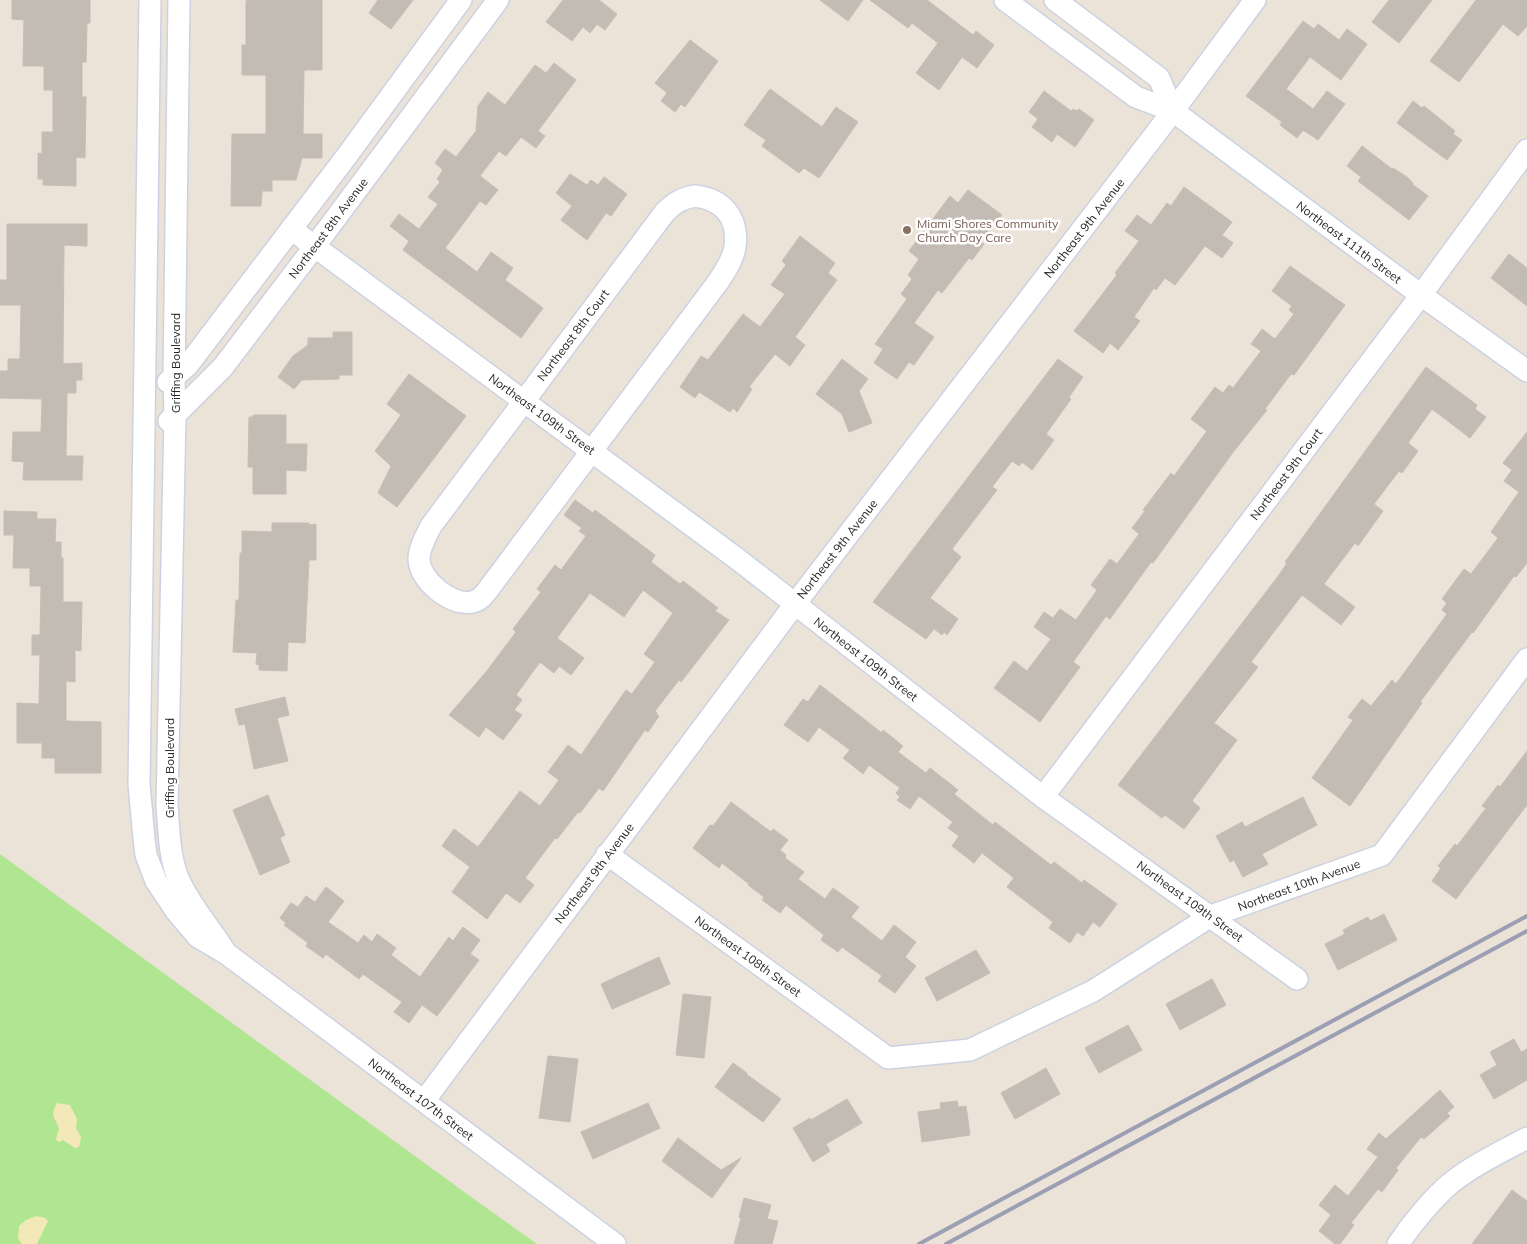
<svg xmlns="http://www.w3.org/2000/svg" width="1527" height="1244" font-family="Mulish,sans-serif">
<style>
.green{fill:#b0e591}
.sand{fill:#f3e8b8}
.building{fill:#c3bcb5;stroke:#c6beb2}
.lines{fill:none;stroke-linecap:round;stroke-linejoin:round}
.minor-casing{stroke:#cdd2e2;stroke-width:24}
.minor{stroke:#fff;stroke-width:21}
.rail{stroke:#9b9fb3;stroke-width:4}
.education-dot{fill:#8d6e63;stroke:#fff;stroke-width:2}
.labels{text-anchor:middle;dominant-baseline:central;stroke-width:5;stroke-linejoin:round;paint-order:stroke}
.education-label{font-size:12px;fill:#785e54;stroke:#fff;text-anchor:start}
.street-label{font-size:12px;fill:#282828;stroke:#fff}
</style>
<rect width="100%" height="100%" fill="#ebe2d8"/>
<polygon class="green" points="0,854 467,1194 537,1244 0,1244"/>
<g class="sand">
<path d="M57 1103 70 1105 77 1119 76 1128 81 1137 79 1147 75 1148 63 1140 60 1142 57 1141 56 1139 59 1129C56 1117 49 1117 57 1103Z"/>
<polygon points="36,1216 45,1218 48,1221 37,1244 22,1244 18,1238 19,1226 26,1220"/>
</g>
<g class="building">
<polygon points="12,0 90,0 90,23 87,23 86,62 82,62 82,97 86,97 85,158 76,157 76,186 43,185 43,179 38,179 38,153 42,154 42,132 53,132 53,90 44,90 44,66 23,66 24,20 12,19"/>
<polygon points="249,0 322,0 322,70 304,70 303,134 322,134 322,158 302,158 296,180 272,180 272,191 262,191 261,206 231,206 232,134 266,134 266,75 242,75 242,45 246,45 246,1"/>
<polygon points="378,0 413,0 391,29 369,13"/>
<polygon points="563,0 599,0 617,14 605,30 597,24 590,33 583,27 572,41 546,22"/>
<polygon points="820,0 863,0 848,21"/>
<polygon points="870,0 927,0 973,35 976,31 994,45 977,68 962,57 939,90 916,73 938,43 912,23 908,28"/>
<polygon points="1389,0 1432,0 1399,43 1372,22"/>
<polygon points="1476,0 1527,0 1527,26 1518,36 1503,24 1459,82 1430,61"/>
<polygon points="1303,21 1314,29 1318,24 1339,40 1347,29 1367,44 1341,80 1310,57 1286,89 1313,109 1327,91 1345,104 1318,140 1303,130 1297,138 1280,125 1282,122 1246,96"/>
<polygon points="690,40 718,61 685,107 681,104 675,112 661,101 667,93 655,83"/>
<polygon points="554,63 576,80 538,131 545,136 536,148 521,137 506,156 499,151 480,176 498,190 486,205 480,201 445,248 477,272 491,252 513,268 505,280 543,308 521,338 403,250 409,241 390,226 399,214 419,229 438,204 428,197 440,182 437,179 443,170 435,163 445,149 456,157 476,131 478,106 488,92 505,105 535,65 546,73"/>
<polygon points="770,89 822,127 836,107 858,122 819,178 804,168 799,173 762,146 766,140 744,125"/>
<polygon points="1044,91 1071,111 1073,109 1077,111 1079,109 1094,120 1075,147 1057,134 1052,142 1032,127 1038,119 1029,112"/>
<polygon points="1413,101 1422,108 1424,106 1455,131 1453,134 1462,140 1447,160 1397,123"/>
<polygon points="1362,146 1392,169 1393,168 1407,177 1413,183 1412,184 1428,196 1409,220 1358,181 1361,177 1347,166"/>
<polygon points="570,174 587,185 591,180 598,185 604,177 627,194 611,216 606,213 587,240 561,220 572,206 556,193"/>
<polygon points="1184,187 1232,222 1222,235 1233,243 1222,258 1205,246 1175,285 1165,278 1156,290 1154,288 1134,317 1140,321 1118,350 1110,343 1103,353 1074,331 1117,275 1115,273 1139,241 1125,231 1137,215 1151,225 1167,203 1171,206"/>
<polygon points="968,190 1002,215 981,242 984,244 972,260 969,258 942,293 938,290 914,323 934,337 914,365 909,362 897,379 874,363 883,349 875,344 907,299 901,294 912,279 908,275 919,259 909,251 950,196 958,203"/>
<polygon points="7,224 87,224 87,246 64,245 63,364 82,363 82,380 76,380 76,393 67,393 66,456 83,456 82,480 23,480 24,462 12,461 13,432 41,432 42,399 0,398 0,371 8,371 8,359 20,359 21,305 0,305 0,280 7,280"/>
<polygon points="800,236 835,263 828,273 837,280 795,337 805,345 790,366 775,354 749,387 752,389 737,412 733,408 730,412 699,392 695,398 680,387 701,356 708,360 743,314 760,327 785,294 771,285 786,265 782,261"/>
<polygon points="1509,254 1527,268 1527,306 1491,278"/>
<polygon points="1290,266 1345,305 1294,375 1291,374 1265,409 1267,410 1234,451 1153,563 1151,562 1110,619 1106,616 1073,662 1080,667 1040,722 994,688 1014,661 1027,671 1051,639 1034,627 1044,612 1053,618 1060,609 1076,620 1097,590 1091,585 1110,559 1117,564 1139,534 1132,528 1145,511 1143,510 1171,473 1174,476 1207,431 1191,419 1215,387 1223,393 1229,385 1233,388 1261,351 1251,344 1262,329 1275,339 1294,314 1289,310 1292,306 1272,291"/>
<polygon points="333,332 352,332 352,375 339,375 339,379 302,380 294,389 278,377 293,356 308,345 308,338 333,338"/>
<polygon points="842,359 868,379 859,391 872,423 849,432 842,414 816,394"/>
<polygon points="1058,359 1083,377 1069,397 1071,399 1046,434 1054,440 1032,470 1022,462 1019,466 1012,461 992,487 997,490 952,549 961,557 930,598 958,619 947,635 944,632 942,635 934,629 926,639 873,602"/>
<polygon points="1426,367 1477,405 1475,409 1486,417 1470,438 1432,409 1408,443 1418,451 1402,473 1399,471 1374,504 1383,511 1358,546 1355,543 1324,584 1355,607 1341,625 1302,595 1251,662 1258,667 1214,723 1237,740 1192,801 1200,808 1184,829 1165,815 1162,818 1118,785 1279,575 1287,563 1285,562"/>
<polygon points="409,374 466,416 397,507 378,493 391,466 375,451 401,415 387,404"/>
<polygon points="253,415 286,415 286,444 307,444 306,471 286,470 286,494 253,494 253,467 248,467 249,417 253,417"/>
<polygon points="1527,432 1527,563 1516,577 1514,576 1473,633 1472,632 1420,702 1422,703 1350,806 1312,778 1353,720 1348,717 1362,699 1371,706 1392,680 1396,684 1447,614 1442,610 1447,603 1442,599 1464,569 1471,574 1498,538 1491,532 1519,492 1504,481 1512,470 1503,463"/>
<polygon points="575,500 593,513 595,510 655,555 651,562 680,584 683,581 718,608 715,611 729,620 681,682 679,680 655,711 657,713 656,714 659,716 648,732 645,730 603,791 599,788 580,813 578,812 557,839 555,838 525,878 534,885 520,903 506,893 487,919 452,892 470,867 442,846 454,829 478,847 520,791 540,806 559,780 548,772 568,745 581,755 626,690 632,694 655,662 644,654 673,613 643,590 624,617 590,593 557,638 584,658 571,675 559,666 554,673 540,662 516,695 522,700 514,710 522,715 503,740 486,727 479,737 449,715 486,672 516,632 513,629 541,592 537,589 555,565 561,570 586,536 579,531 582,528 564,515"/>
<polygon points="4,511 37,512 37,519 56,519 55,542 61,542 61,558 63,558 63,602 82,602 81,651 75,650 75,682 66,681 66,721 101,722 101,773 55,773 55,758 42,758 42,743 17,743 17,703 39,704 40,655 32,655 32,635 40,635 41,586 30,586 30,568 13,568 14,535 4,535"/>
<polygon points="272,523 309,523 309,525 316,524 316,560 309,560 305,643 288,642 287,671 259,670 259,665 256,664 257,653 233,652 236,600 239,600 240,553 242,553 242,531 272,532"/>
<polygon points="820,685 882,733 883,730 903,746 898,752 926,773 930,768 958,790 954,794 993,825 995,822 1051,865 1054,862 1082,883 1084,880 1117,904 1100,927 1093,922 1083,936 1077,932 1070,943 1049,928 1053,922 1007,887 1014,878 982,853 974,863 952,846 959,836 948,828 953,822 919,796 910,809 897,800 900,797 896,793 900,788 869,765 863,774 843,758 850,750 819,727 808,742 784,725 803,699 808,702"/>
<polygon points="285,697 289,715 277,718 288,761 254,769 245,724 239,725 235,709"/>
<polygon points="1527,751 1527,805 1456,899 1432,881 1441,868 1438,866 1455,844 1457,846 1486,808 1482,806 1498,785 1500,787"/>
<polygon points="268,795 285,835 280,838 290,862 260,875 233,810"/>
<polygon points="1303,797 1317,825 1262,854 1268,864 1243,877 1234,860 1230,862 1216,836 1242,822 1245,827"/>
<polygon points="731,802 771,832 773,829 788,840 780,850 786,855 785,858 804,872 798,879 825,899 833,888 859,907 851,917 882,941 894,925 916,942 905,957 916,966 895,993 878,981 882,976 842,947 838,952 821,940 824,935 786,905 780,913 762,900 764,897 748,885 749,884 722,863 719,868 693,848 710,825 713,826"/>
<polygon points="326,887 344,901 328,922 358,943 364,935 372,942 377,934 396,948 391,955 420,977 449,937 453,941 463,927 480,940 470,954 479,960 437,1016 422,1005 409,1023 394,1012 402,1002 363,974 359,979 326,954 323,958 306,946 308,943 284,925 286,923 280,918 291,903 298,907 306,896 315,902"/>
<polygon points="1384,914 1397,940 1338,970 1325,944 1345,934 1343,930 1368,917 1370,921"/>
<polygon points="976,950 990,973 937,1001 925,978"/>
<polygon points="659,957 670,984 612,1009 601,984"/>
<polygon points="1212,979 1226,1005 1180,1030 1166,1004"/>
<polygon points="683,994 711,997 704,1058 676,1055"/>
<polygon points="1128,1025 1142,1050 1099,1073 1085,1048"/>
<polygon points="1514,1039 1521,1052 1527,1049 1527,1080 1494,1099 1480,1075 1497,1065 1490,1052"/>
<polygon points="548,1056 578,1059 570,1122 539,1118"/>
<polygon points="733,1063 747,1073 746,1074 781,1099 763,1122 715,1087"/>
<polygon points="1046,1068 1060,1094 1015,1119 1001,1093"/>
<polygon points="1440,1090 1454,1107 1447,1113 1450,1116 1424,1139 1421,1137 1396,1168 1398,1170 1382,1192 1378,1189 1351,1223 1354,1225 1340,1244 1335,1244 1319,1231 1331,1215 1319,1205 1335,1185 1348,1196 1378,1157 1367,1149 1379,1133 1386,1139"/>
<polygon points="847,1099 862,1123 826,1144 830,1151 813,1162 793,1128 810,1118 811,1120"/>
<polygon points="957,1101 958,1107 966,1106 970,1135 922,1142 918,1112 941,1109 940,1103"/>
<polygon points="648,1103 660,1128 593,1159 581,1132"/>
<polygon points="678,1138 721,1170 741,1158 712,1198 662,1161"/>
<polygon points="1512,1190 1527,1201 1527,1244 1472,1244"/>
<polygon points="744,1198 771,1205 767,1219 778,1221 772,1244 734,1244 741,1218 739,1217"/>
</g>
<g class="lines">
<defs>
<g id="minor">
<polyline points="150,0 139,784 144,839 146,855 156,881 176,911 198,937 227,954 615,1244"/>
<path d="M179 0 174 377 175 415 167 806C169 829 169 856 178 878 189 904 209 926 224 950"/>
<polyline points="1005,0 1136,97 1173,111 1421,295 1527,371"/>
<polyline points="1055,0 1159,78 1173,111"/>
<path d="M695 196C723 199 739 218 735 247 733 260 725 271 718 282L487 591C483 596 479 601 472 602 452 607 419 580 419 559 419 548 426 536 431 526L665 212C674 203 682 198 695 196Z"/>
<polyline points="291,229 740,561 1043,797 1297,979"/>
<polyline points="168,382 188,365 346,157 461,0"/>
<polyline points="169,421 223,367 315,246 498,0"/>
<polyline points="1043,797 1421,295 1527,150"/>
<polyline points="607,854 888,1058 970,1050 1093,991 1211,916 1382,855 1527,659"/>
<polyline points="424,1101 795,604 1173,111 1255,0"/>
<path d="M1398 1244C1412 1224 1427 1205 1445 1188 1469 1167 1499 1153 1527 1138"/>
</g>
</defs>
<use href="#minor" class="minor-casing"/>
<use href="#minor" class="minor"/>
<g class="rail">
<polyline points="919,1244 1527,916"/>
<polyline points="946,1244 1527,931"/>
</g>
</g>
<circle class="education-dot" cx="907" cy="230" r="5"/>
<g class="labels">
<g class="education-label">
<text x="917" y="223">Miami Shores Community<tspan x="917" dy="14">Church Day Care</tspan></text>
</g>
<g class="street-label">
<text transform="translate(328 228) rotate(-53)">Northeast 8th Avenue</text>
<text transform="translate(1084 228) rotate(-52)">Northeast 9th Avenue</text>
<text transform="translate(1349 242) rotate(37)">Northeast 111th Street</text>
<text transform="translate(573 335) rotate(-53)">Northeast 8th Court</text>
<text transform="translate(175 363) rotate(-90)">Griffing Boulevard</text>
<text transform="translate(542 414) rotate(36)">Northeast 109th Street</text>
<text transform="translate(1286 474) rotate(-53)">Northeast 9th Court</text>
<text transform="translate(837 549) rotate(-52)">Northeast 9th Avenue</text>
<text transform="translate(866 659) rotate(38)">Northeast 109th Street</text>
<text transform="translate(169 768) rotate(-90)">Griffing Boulevard</text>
<text transform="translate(594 873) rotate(-53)">Northeast 9th Avenue</text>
<text transform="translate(1299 885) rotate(-20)">Northeast 10th Avenue</text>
<text transform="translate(1190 901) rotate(36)">Northeast 109th Street</text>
<text transform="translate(748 956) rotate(36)">Northeast 108th Street</text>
<text transform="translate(421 1099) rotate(37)">Northeast 107th Street</text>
</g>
</g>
</svg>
